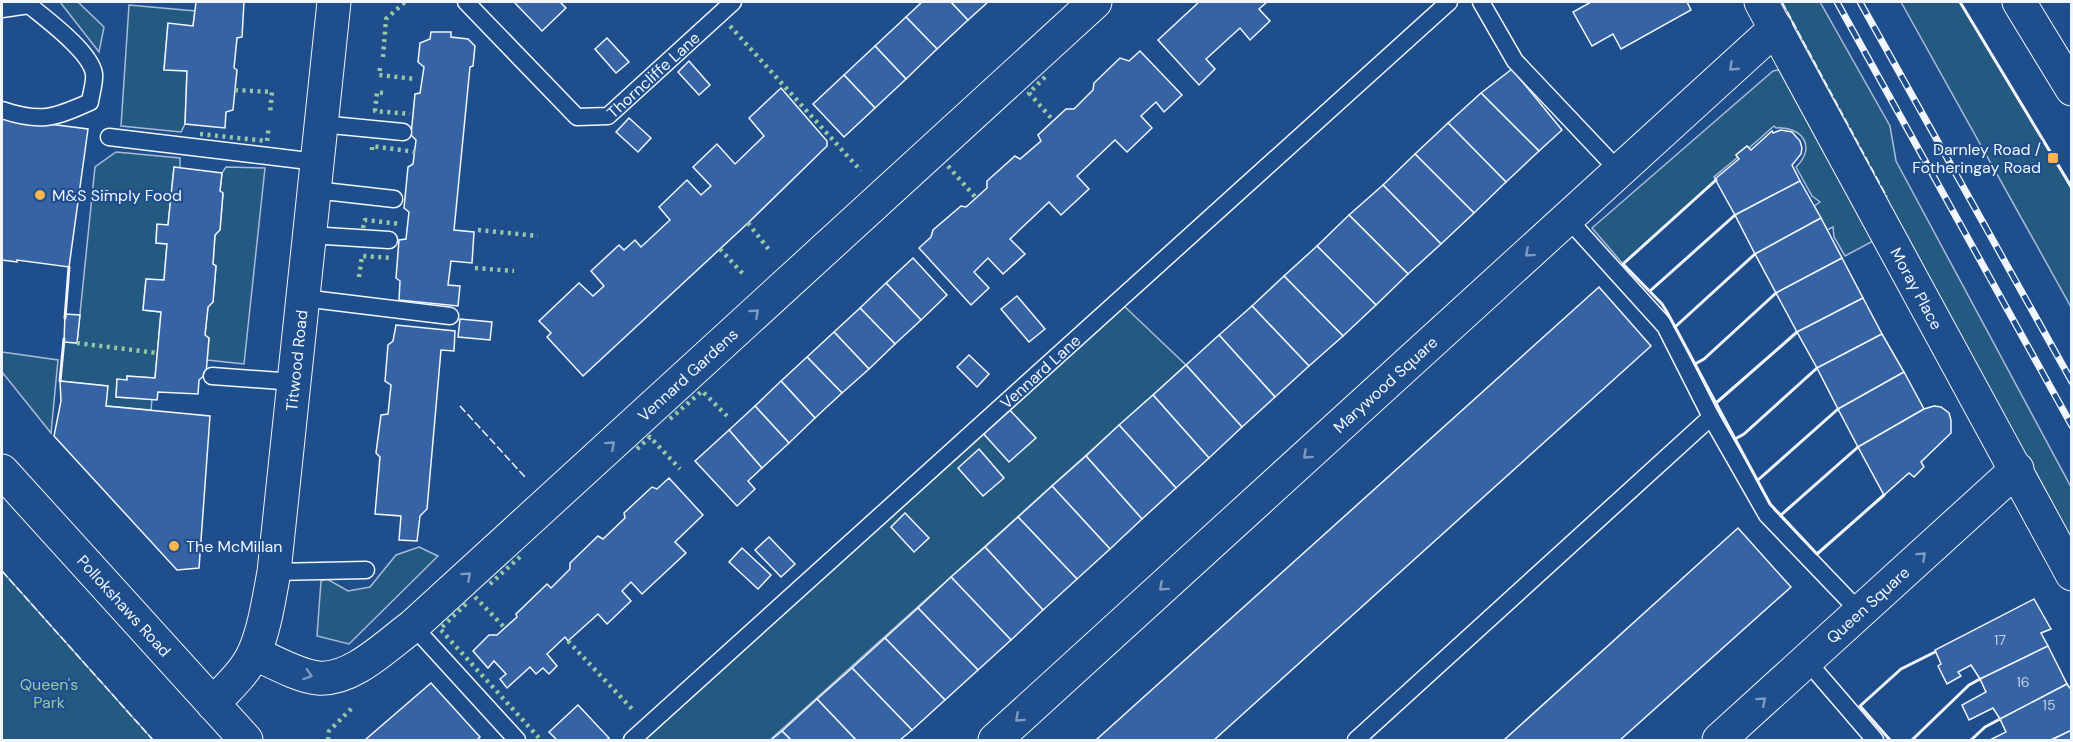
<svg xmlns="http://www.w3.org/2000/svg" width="2073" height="742" font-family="'DM Sans',sans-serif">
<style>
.green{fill:#245a82;stroke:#a8bbd7;stroke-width:1.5}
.building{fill:#3563a3;stroke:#f2f6ff;stroke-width:1.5}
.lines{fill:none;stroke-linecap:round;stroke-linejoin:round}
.lane-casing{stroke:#f2f6ff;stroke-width:19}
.street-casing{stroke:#f2f6ff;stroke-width:35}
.secondary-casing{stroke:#f2f6ff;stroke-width:35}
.primary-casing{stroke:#f2f6ff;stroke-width:35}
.lane{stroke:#1f4e8c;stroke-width:16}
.street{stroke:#1f4e8c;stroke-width:33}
.secondary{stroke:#1f4e8c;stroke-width:33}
.primary{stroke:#1f4e8c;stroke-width:33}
.rail-casing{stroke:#f2f6ff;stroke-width:7}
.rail{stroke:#1f4e8c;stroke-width:4.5;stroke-dasharray:14;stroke-linecap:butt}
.hedge{stroke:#97c8a6;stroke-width:4.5;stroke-dasharray:3 4.5;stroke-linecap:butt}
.fence{stroke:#f2f6ff;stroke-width:1.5;stroke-dasharray:8 3;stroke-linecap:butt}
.wall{stroke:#f2f6ff;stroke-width:3}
.oneway{stroke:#7e9ac0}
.poi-dot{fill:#ffb74d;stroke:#1f4e8c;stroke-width:2}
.labels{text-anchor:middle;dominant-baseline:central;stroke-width:4.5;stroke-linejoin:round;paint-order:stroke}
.number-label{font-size:14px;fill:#c3d1e8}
.street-label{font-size:16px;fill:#f2f6ff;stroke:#1f4e8c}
.poi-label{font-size:16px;fill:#f2f6ff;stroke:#1f4e8c;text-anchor:start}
.park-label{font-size:16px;fill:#97c8a6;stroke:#1f4e8c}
</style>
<rect width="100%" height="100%" fill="#1f4e8c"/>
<g class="green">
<polygon points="60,2 78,2 104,27 99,52"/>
<polygon points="1782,2 1820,2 1890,126 1896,161 2071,487 2071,544"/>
<polygon points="1901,2 1960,2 2071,188 2071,307"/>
<polygon points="129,5 195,11 193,26 168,24 164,69 187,71 185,124 181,132 121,126"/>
<path d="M1778 70 1783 71 1877 239 1845 256 1834 237 1833 227 1827 230 1814 206 1820 202 1812 196 1796 167C1817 147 1802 126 1776 128L1774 126 1749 148 1747 146 1736 155 1738 157 1714 177 1716 180 1623 264 1592 228 1773 71Z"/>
<polygon points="116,152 180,158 180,168 174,167 168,225 157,225 156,243 167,244 164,280 146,279 143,310 161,312 155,378 127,376 127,380 117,380 116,397 152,399 151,410 106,406 107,386 60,381 64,342 77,343 95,167"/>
<polygon points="226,167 265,168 244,364 207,360 209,338 205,335 208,307 213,302 216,266 213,264 215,235 220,229 223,194 220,191 222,173"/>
<polygon points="1124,306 1186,365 770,740 644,740"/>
<polygon points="2,352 58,360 51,433 2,372"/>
<polygon points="419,547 438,556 349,644 317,636 321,581 327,579 348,591 370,587 396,555"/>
<polygon points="2,571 153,740 2,740"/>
</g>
<g class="building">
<polygon points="196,2 244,2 242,37 237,38 234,68 237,70 233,110 226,112 225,128 185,124 187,71 164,70 168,23 193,26"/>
<polygon points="514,2 560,2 566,8 542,31"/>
<polygon points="922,2 951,2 968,20 937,49 906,17"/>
<polygon points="951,2 988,2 968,20"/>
<polygon points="1199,2 1267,2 1259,9 1270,21 1250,40 1240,28 1206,59 1215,69 1199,85 1158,40"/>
<polygon points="1591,2 1687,2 1691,10 1621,49 1613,34 1592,46 1573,12"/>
<polygon points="906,17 937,49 906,79 875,46"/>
<polygon points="431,32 451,32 451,37 468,39 475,46 473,66 470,67 454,230 474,232 472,263 451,261 448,285 460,286 458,306 399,300 400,281 396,278 399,240 406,239 409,212 404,208 408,167 413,164 416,140 411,135 415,94 420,93 424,67 418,62 420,43 430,39"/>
<polygon points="607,38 629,62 616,73 595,49"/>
<polygon points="875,46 906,79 875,108 844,75"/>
<polygon points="1140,51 1182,95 1164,112 1156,102 1141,116 1152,128 1127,152 1115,140 1077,176 1089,189 1061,215 1049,202 1010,239 1025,254 1003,274 988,258 974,272 989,288 971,305 919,248 931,237 933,230 961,206 966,207 987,188 987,181 1015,156 1020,159 1041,141 1038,135 1066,109 1074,109 1093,90 1094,83 1120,58 1129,61"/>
<polygon points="689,61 710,85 699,95 678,72"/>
<polygon points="1512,69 1562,130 1539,151 1481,93"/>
<polygon points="844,75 875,108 844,137 813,104"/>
<polygon points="781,88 827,141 827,146 748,223 583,376 547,337 551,333 539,321 579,283 593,296 604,286 591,271 619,245 624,250 635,240 641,247 670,220 659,207 687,180 701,195 711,186 693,167 717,144 735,164 764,136 749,118"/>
<polygon points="1481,93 1539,151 1506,182 1448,123"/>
<polygon points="2,118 88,129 69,267 17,260 17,262 2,260"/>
<polygon points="629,118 651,138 638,152 616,132"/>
<polygon points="1448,123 1506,182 1474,213 1415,154"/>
<polygon points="1781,130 1792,132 1800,141 1802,148 1801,154 1792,165 1800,181 1735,215 1715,179 1739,159 1736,155 1747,146 1751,150 1772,131 1773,133"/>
<polygon points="1415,154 1474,213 1441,244 1383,185"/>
<polygon points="174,167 222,173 220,191 223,193 220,230 215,235 213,264 216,266 213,302 208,307 205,335 209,338 206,374 199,380 198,394 158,392 157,400 116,397 117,379 127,380 127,376 155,378 161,312 143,310 146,279 164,280 167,244 156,243 157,224 168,225"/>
<polygon points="1800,181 1821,218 1755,254 1735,215"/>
<polygon points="1383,185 1441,244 1408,274 1349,215"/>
<polygon points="95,189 108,191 106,202 93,200"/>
<polygon points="1349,215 1408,274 1376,305 1317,246"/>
<polygon points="1821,218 1842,258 1776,293 1755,254"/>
<polygon points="1317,246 1376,305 1343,336 1284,276"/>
<polygon points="913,258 947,295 921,320 886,283"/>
<polygon points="1842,258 1863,298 1797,332 1776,293"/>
<polygon points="1284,276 1343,336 1309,366 1252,306"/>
<polygon points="886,283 921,320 895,344 860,308"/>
<polygon points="1599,287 1651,346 1214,740 1096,740"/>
<polygon points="1017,296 1045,329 1029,342 1001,309"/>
<polygon points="1863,298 1882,334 1817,368 1797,332"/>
<polygon points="1252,306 1309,366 1275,397 1219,335"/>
<polygon points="860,308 895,344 869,369 834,332"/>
<polygon points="65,314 80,315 77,343 64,342"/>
<polygon points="460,319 492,322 490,340 458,337"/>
<polygon points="396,325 455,331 454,351 441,350 427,509 420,516 417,541 399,540 401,516 375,514 380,457 376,453 381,415 388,414 391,385 385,381 388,345 393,341"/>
<polygon points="834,332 869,369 842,393 807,357"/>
<polygon points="1882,334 1904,372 1838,409 1817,368"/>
<polygon points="1219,335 1275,397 1242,427 1186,365"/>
<polygon points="969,355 989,374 977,387 957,367"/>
<polygon points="807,357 842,393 815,418 781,381"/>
<polygon points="1186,365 1242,427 1209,458 1153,395"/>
<polygon points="1904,372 1924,409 1858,447 1838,409"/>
<polygon points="60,381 108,386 106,406 210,416 199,568 177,570 54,436 61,401"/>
<polygon points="781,381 815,418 789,443 755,406"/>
<polygon points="1153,395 1209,458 1176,488 1119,425"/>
<polygon points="755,406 789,443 762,468 729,430"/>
<polygon points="1934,406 1941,407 1949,413 1951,420 1951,433 1921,462 1924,467 1914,477 1909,473 1884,495 1858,447 1924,409"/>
<polygon points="1007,407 1036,438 1009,462 981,431"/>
<polygon points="1119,425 1176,488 1142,519 1086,456"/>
<polygon points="729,430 762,468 748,481 755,489 737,506 695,461"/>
<polygon points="979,449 1004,478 983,496 958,468"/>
<polygon points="1086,456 1142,519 1110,549 1052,486"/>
<polygon points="669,478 703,515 675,542 686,553 642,594 631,582 622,591 631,601 607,624 598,614 568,641 565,637 547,654 557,666 549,674 543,668 536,674 530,667 507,688 500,679 506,674 494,661 488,668 473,651 489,635 497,635 517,617 516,614 547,584 551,588 570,569 570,563 598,536 603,539 625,518 624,513 652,487 657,489"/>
<polygon points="1052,486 1110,549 1077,579 1018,517"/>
<polygon points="905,513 929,538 914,552 891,527"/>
<polygon points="1018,517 1077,579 1043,610 985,547"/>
<polygon points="1738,528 1791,587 1620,740 1504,740"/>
<polygon points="769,537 795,564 781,577 755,550"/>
<polygon points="985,547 1043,610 1011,640 951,577"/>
<polygon points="742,548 771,575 758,589 729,562"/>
<polygon points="951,577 1011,640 978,670 918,608"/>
<polygon points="2034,599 2051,629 2041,633 2048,646 1980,679 1971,665 1958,672 1961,676 1947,684 1938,666 1941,664 1935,650"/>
<polygon points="918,608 978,670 945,700 885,638"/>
<polygon points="885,638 945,700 912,730 852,668"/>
<polygon points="2048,646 2067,684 2000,719 1993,708 1969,720 1962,705 1986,692 1980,679"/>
<polygon points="852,668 912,730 900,740 856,740 817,699"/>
<polygon points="431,683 480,737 477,740 365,740"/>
<polygon points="2067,684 2072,691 2072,730 2051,740 1990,740 2006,732 2000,719"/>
<polygon points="817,699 856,740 791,740 782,731"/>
<polygon points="578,705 609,738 606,740 557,740 549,732"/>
<polygon points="2072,730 2072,740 2051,740"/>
<polygon points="782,731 791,740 771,740"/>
</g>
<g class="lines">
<defs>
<g id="lane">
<path id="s1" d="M466 2 577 117 608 116 733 2"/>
<polyline points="1481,2 1515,61 1619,171"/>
<path d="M2 9 29 5C46 19 91 52 94 74 95 82 91 94 90 102 54 118 41 123 2 110"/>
<polyline points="321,124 403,132"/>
<polyline points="109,137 317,162"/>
<polyline points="315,190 394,199"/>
<polyline points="1567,218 1665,326 1711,417 1767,515 1860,612"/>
<polyline points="310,235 389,240"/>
<polyline points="303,298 450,316"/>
<polyline points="212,376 294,382"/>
<polyline points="274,572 366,570"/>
<polyline points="413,626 517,740"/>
<polyline points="1807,661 1875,740"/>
<path id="s2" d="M632 740 1449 2"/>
<polyline points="1356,740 1711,417"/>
</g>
<g id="street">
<path id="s3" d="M1761 2 2072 574"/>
<path id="s4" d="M254 653C272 661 298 676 318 678 352 681 387 645 413 626L1095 2"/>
<path id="s5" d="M995 740 1776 28"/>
<path id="s6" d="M1719 740 2017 469"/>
</g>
<g id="secondary">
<polyline points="2019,2 2072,89"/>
<path id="s7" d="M213 704C227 688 245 673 254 653 265 628 269 598 274 572L334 2"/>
</g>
<g id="primary">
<path id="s8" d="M2 471 246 740"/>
</g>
</defs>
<use href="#lane" class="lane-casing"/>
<use href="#street" class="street-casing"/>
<use href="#secondary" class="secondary-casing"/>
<use href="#primary" class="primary-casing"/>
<use href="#lane" class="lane"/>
<use href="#street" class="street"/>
<use href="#secondary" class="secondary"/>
<use href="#primary" class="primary"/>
<defs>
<g id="rail">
<polyline points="1837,2 2072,426"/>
<polyline points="1860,2 2072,382"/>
</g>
</defs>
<use href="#rail" class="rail-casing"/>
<use href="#rail" class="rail"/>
<g class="hedge">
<polyline points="730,26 861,171"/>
<polyline points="383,57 386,19 405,2"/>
<polyline points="380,68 379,75 415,79"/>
<polyline points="1045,77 1029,93 1052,119"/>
<polyline points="235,90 272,92 270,114"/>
<polyline points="383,93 377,92 375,111 410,114"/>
<polyline points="200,134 267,141 269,126"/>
<polyline points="372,150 372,146 415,152"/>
<polyline points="948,166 976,198"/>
<polyline points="748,223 770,251"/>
<polyline points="363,228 365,220 401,224"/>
<polyline points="478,230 538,236"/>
<polyline points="720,249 744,275"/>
<polyline points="475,268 514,271"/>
<polyline points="359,277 362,256 393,258"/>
<polyline points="77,343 157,353"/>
<polyline points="670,419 702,391 727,416"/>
<polyline points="637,449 650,437 680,469"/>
<polyline points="490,584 522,555"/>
<polyline points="475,597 505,628"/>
<polyline points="466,604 440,629 540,739"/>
<polyline points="568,641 632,709"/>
<polyline points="328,740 329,731 354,706"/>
</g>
<g class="fence">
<polyline points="1782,2 1887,197"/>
<polyline points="460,406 525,477"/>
<polyline points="2,571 153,740"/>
</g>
<g class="wall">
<polyline points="1960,2 2072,188"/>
<polyline points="1716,180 1623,264 1662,304 1667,312 1770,504 1817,554 1884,495"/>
<polyline points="1650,291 1735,215"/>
<polyline points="65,318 69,267"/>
<polyline points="1675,327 1755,254"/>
<polyline points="1695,364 1704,359 1776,293"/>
<polyline points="60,381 64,339"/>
<polyline points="1716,403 1797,332"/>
<polyline points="1735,439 1744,434 1817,368"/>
<polyline points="1758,480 1838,409"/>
<polyline points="1781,515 1858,447"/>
<polyline points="1890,740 1860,706 1901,669 1935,652"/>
<polyline points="1912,740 1969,685 1980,679"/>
<polyline points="1971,740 1985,727 2000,719"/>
</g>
</g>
<defs><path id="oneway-chevron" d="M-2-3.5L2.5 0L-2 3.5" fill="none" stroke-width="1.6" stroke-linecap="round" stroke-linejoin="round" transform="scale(1.5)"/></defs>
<g class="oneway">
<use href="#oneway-chevron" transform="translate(1733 67) rotate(137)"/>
<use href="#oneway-chevron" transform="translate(1529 253) rotate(138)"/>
<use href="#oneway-chevron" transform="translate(755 313) rotate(-42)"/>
<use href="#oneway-chevron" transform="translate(611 445) rotate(-42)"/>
<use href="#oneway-chevron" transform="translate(1307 455) rotate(138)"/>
<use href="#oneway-chevron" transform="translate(1922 556) rotate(-42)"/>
<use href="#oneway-chevron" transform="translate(467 576) rotate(-42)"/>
<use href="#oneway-chevron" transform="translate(1163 587) rotate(138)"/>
<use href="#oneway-chevron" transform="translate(308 675) rotate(18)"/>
<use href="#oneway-chevron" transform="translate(1762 701) rotate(-42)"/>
<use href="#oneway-chevron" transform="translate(1019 718) rotate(138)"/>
</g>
<g class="poi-dot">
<rect x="2047" y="152" width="12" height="12" rx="3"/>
<circle cx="40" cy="195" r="6"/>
<circle cx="174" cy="546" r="6"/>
</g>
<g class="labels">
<g class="number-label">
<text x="2000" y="640">17</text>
<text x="2023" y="682">16</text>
<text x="2049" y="705">15</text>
</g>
<g class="street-label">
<text stroke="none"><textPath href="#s1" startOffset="252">Thorncliffe Lane</textPath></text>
<text stroke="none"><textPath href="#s3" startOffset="326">Moray Place</textPath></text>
<text stroke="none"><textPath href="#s7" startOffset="362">Titwood Road</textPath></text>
<text stroke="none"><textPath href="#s2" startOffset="550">Vennard Lane</textPath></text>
<text stroke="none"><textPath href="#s4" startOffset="552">Vennard Gardens</textPath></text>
<text stroke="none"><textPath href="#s5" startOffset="528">Marywood Square</textPath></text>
<text stroke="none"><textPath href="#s6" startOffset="201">Queen Square</textPath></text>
<text stroke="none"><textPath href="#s8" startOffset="182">Pollokshaws Road</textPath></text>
</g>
<g class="poi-label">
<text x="2041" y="149" text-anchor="end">Darnley Road /<tspan x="2041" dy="18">Fotheringay Road</tspan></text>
<text x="52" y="195">M&amp;S Simply Food</text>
<text x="186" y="546">The McMillan</text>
</g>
<g class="park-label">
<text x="49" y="684">Queen's<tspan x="49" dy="18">Park</tspan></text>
</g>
</g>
<rect width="2073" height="742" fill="none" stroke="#f2f6ff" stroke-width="6"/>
</svg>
